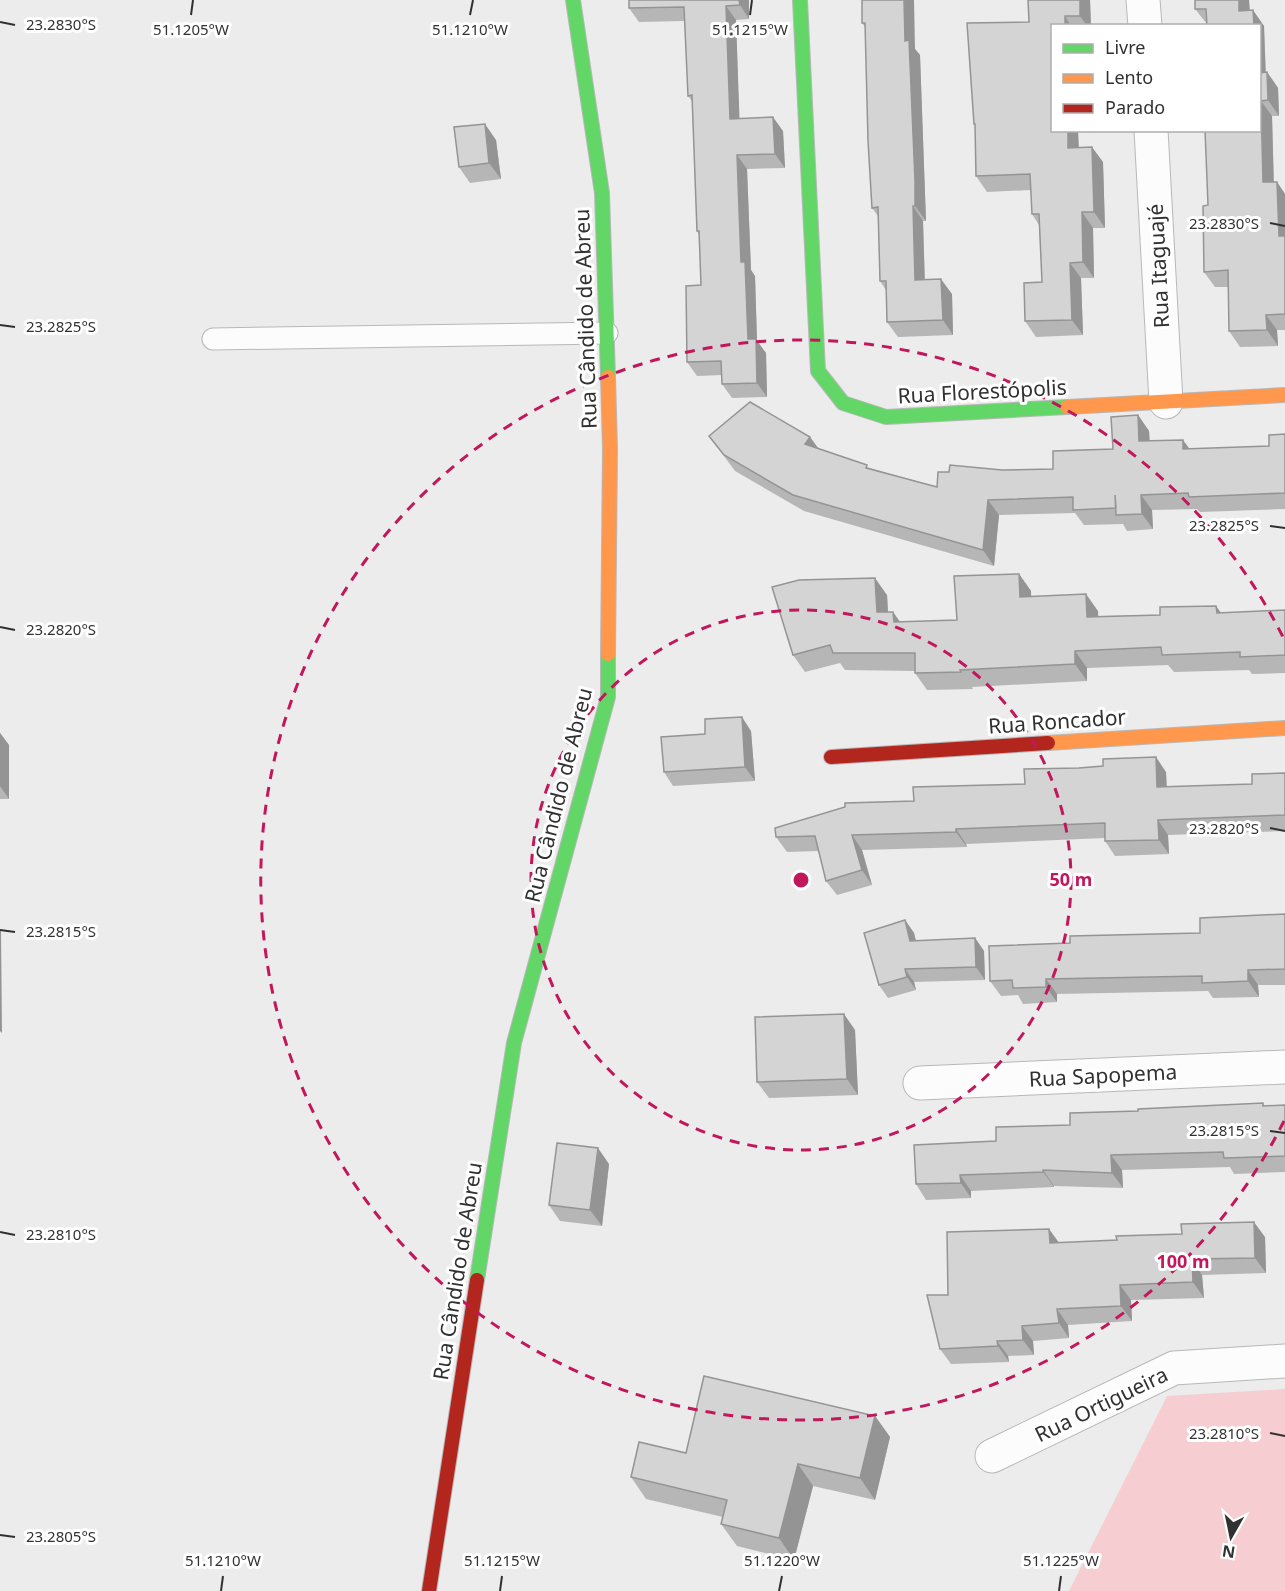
<svg xmlns="http://www.w3.org/2000/svg" width="1285" height="1591" font-family="'Noto Sans',sans-serif">
<style>
.green{fill:#f6cdd1}
.lines{fill:none;stroke-linecap:round;stroke-linejoin:round}
.lane-casing{stroke:#b8b8b9;stroke-width:23}
.street-casing{stroke:#b8b8b9;stroke-width:35}
.fast-casing{stroke:#b8b8b9;stroke-width:16}
.slow-casing{stroke:#b8b8b9;stroke-width:16}
.jam-casing{stroke:#b8b8b9;stroke-width:16}
.lane{stroke:#fcfcfc;stroke-width:21}
.street{stroke:#fcfcfc;stroke-width:33}
.fast{stroke:#63d668;stroke-width:14}
.slow{stroke:#ff974d;stroke-width:14}
.jam{stroke:#b3261e;stroke-width:14}
.wall{fill:#b7b6b7}
.shaded-wall{fill:#959495}
.building{fill:#d5d4d5;stroke:#959495;stroke-width:1.5}
.ticks{fill:none;stroke:#323132;stroke-width:2}
.ring{fill:none;stroke:#c2185b;stroke-width:3;stroke-dasharray:10 8}
.labels{text-anchor:middle;dominant-baseline:central;stroke-width:6;stroke-linejoin:round;paint-order:stroke}
.street-label{font-size:21px;fill:#323132;stroke:#fff}
.ticks-label{font-size:15px;text-anchor:middle;fill:#323132;stroke:#fff;stroke-width:6;stroke-linejoin:round;paint-order:stroke}
.centre{fill:#c2185b;stroke:#fff;stroke-width:3}
.ring-label{font-size:18px;text-anchor:middle;font-weight:bold;fill:#c2185b;stroke:#fff;stroke-width:6;stroke-linejoin:round;paint-order:stroke}
</style>
<rect width="100%" height="100%" fill="#ececed"/>
<polygon class="green" points="1285,1389 1285,1591 1069,1591 1167,1396"/>
<g class="lines">
<defs>
<polyline id="lane" points="213,339 607,333"/>
<g id="street">
<polyline points="1143,0 1145,26"/>
<polyline points="1151,130 1166,402"/>
<polyline points="920,1083 1285,1067"/>
<polyline points="992,1456 1174,1368 1285,1361"/>
</g>
<g id="fast">
<polyline points="573,0 602,193 608,377"/>
<polyline points="800,0 818,371 843,403 886,417 1067,407"/>
<polyline points="477,1280 514,1043 608,697 608,654"/>
</g>
<g id="slow">
<polyline points="608,377 610,449 608,654"/>
<polyline points="1067,407 1285,395"/>
<polyline points="1048,743 1285,728"/>
</g>
<g id="jam">
<polyline points="831,757 1048,743"/>
<polyline points="429,1591 477,1280"/>
</g>
</defs>
<use href="#lane" class="lane-casing"/>
<use href="#street" class="street-casing"/>
<use href="#fast" class="fast-casing"/>
<use href="#slow" class="slow-casing"/>
<use href="#jam" class="jam-casing"/>
<use href="#lane" class="lane"/>
<use href="#street" class="street"/>
<use href="#fast" class="fast"/>
<use href="#slow" class="slow"/>
<use href="#jam" class="jam"/>
</g>
<g class="wall">
<polygon points="629,0 749,0 749,19 736,20 739,118 783,131 785,168 747,169 751,270 755,276 757,341 766,353 767,397 732,398 722,384 722,375 697,376 687,362 701,285 699,235 697,231 692,101 688,96 685,21 639,22 629,8"/>
<polygon points="862,0 915,49 920,55 925,196 926,221 923,221 925,280 952,294 953,335 898,337 887,322 886,290 880,281 878,216 872,208 866,28 862,23"/>
<polygon points="1028,0 1090,0 1091,26 1053,26 1078,130 1079,147 1103,162 1105,228 1093,228 1094,278 1081,278 1083,335 1036,337 1025,321 1042,282 1039,225 1032,214 1031,190 987,192 976,176 975,126 974,124 1029,22"/>
<polygon points="1195,0 1249,0 1250,10 1264,26 1266,73 1267,72 1278,88 1279,116 1272,116 1274,182 1277,182 1285,194 1285,330 1277,330 1278,346 1240,347 1229,331 1228,287 1215,287 1204,272 1208,205 1260,130 1207,24 1195,9"/>
<polygon points="496,140 501,179 470,183 459,167"/>
<polygon points="1138,415 1149,431 1150,441 1189,449 1269,446 1285,434 1285,509 1200,512 1197,509 1152,510 1153,529 1127,531 1123,524 1084,525 1075,513 999,515 994,566 804,511 735,471 709,436 810,437 818,449 870,468 937,487 949,472 1053,469 1113,449"/>
<polygon points="1019,574 1031,591 1031,596 1098,611 1098,616 1160,615 1216,606 1221,613 1285,610 1285,673 1252,674 1249,670 1174,672 1168,665 1087,668 1087,681 972,687 973,689 927,690 915,673 915,671 845,670 840,663 805,672 793,655 887,595 888,612 893,612 900,622 957,620"/>
<polygon points="751,731 755,781 673,786 664,772"/>
<polygon points="0,733 9,745 9,799 0,799"/>
<polygon points="1166,772 1167,787 1252,784 1285,773 1285,831 1168,835 1169,854 1115,856 1105,841 1105,838 966,844 967,847 862,850 872,885 837,895 826,881 819,851 787,852 776,837 914,801 1025,784"/>
<polygon points="1285,914 1285,985 1258,985 1259,997 1213,998 1208,991 1057,994 1057,1002 1023,1004 1018,995 1001,996 990,981 1070,943 1200,933"/>
<polygon points="905,920 914,933 916,941 975,938 984,951 985,980 914,982 916,990 888,998 879,985"/>
<polygon points="855,1030 858,1095 769,1098 757,1082"/>
<polygon points="1263,1103 1265,1106 1285,1105 1285,1172 1234,1174 1230,1167 1122,1170 1123,1188 1054,1186 1054,1187 971,1191 971,1198 926,1200 916,1184 996,1141 1138,1111"/>
<polygon points="609,1164 602,1226 560,1221 549,1205"/>
<polygon points="1049,1229 1058,1243 1265,1237 1266,1273 1202,1275 1204,1298 1131,1300 1132,1321 1068,1325 1069,1338 1033,1341 1034,1355 1008,1356 1009,1362 951,1364 940,1349 948,1295"/>
<polygon points="875,1416 890,1437 875,1500 813,1486 794,1560 737,1546 721,1524 723,1517 646,1499 631,1477 686,1453"/>
</g>
<g class="shaded-wall">
<polygon points="739,0 749,0 749,19 740,5"/>
<polygon points="904,0 914,0 915,49 920,55 926,221 915,206 905,41"/>
<polygon points="1080,0 1090,0 1091,26 1087,26 1080,16"/>
<polygon points="1239,0 1249,0 1250,26 1239,11"/>
<polygon points="726,6 736,20 740,133 730,119"/>
<polygon points="1253,10 1264,26 1266,89 1260,80 1260,26 1254,26"/>
<polygon points="1065,16 1071,26 1065,26"/>
<polygon points="1267,72 1278,88 1279,116 1268,100"/>
<polygon points="1261,101 1272,116 1274,197 1263,182"/>
<polygon points="773,117 783,131 785,168 775,154"/>
<polygon points="485,124 496,140 501,179 489,163"/>
<polygon points="1068,130 1078,130 1079,163 1068,148"/>
<polygon points="1092,147 1103,162 1105,228 1094,212"/>
<polygon points="737,155 747,169 751,270 755,276 757,341 766,353 767,397 757,383 748,339 741,262"/>
<polygon points="1277,182 1285,194 1285,244 1279,236"/>
<polygon points="913,206 923,221 925,295 915,280"/>
<polygon points="1082,212 1093,228 1094,278 1083,262"/>
<polygon points="1070,263 1081,278 1083,335 1072,320"/>
<polygon points="941,279 952,294 953,335 943,320"/>
<polygon points="1266,315 1277,330 1278,346 1267,330"/>
<polygon points="1138,415 1149,431 1150,457 1139,441"/>
<polygon points="810,437 821,452 805,444"/>
<polygon points="1183,440 1194,455 1183,449"/>
<polygon points="1141,495 1152,510 1153,529 1142,514"/>
<polygon points="988,500 999,515 994,566 983,550"/>
<polygon points="1019,574 1031,591 1032,614 1020,597"/>
<polygon points="875,578 887,595 889,629 877,612"/>
<polygon points="1086,594 1098,611 1099,634 1087,617"/>
<polygon points="1216,606 1228,623 1217,613"/>
<polygon points="893,612 905,629 894,622"/>
<polygon points="1075,651 1087,668 1087,681 1075,664"/>
<polygon points="742,717 751,731 755,781 745,767"/>
<polygon points="0,733 9,745 9,799 0,786"/>
<polygon points="1156,757 1166,772 1167,802 1157,787"/>
<polygon points="1158,820 1168,835 1169,854 1159,840"/>
<polygon points="956,829 966,844 967,847 956,832"/>
<polygon points="852,835 862,850 872,885 862,870"/>
<polygon points="905,920 914,933 919,954 910,941"/>
<polygon points="0,929 1,931 2,1033 0,1031"/>
<polygon points="975,938 984,951 985,980 976,967"/>
<polygon points="905,969 914,982 916,990 907,977"/>
<polygon points="1248,970 1258,985 1259,997 1248,981"/>
<polygon points="1046,979 1057,994 1057,1002 1046,987"/>
<polygon points="844,1014 855,1030 858,1095 847,1079"/>
<polygon points="598,1148 609,1164 602,1226 590,1210"/>
<polygon points="1111,1155 1122,1170 1123,1188 1112,1173"/>
<polygon points="1043,1170 1054,1186 1054,1187 1043,1172"/>
<polygon points="960,1175 971,1191 971,1198 961,1183"/>
<polygon points="1254,1222 1265,1237 1266,1273 1255,1258"/>
<polygon points="1049,1229 1060,1244 1050,1243"/>
<polygon points="1192,1259 1202,1275 1204,1298 1193,1282"/>
<polygon points="1120,1285 1131,1300 1132,1321 1121,1306"/>
<polygon points="1057,1309 1068,1325 1069,1338 1059,1323"/>
<polygon points="1022,1326 1033,1341 1034,1355 1023,1340"/>
<polygon points="997,1341 1008,1356 1009,1362 998,1346"/>
<polygon points="875,1416 890,1437 875,1500 860,1478"/>
<polygon points="798,1464 813,1486 794,1560 779,1538"/>
</g>
<g class="building">
<polygon points="629,0 739,0 740,5 726,6 730,119 773,117 775,154 737,155 741,262 745,262 748,339 756,339 757,383 722,384 721,361 687,362 686,286 701,285 699,231 697,231 692,95 688,96 684,7 629,8"/>
<polygon points="862,0 904,0 905,41 909,40 915,181 915,206 913,206 915,280 941,279 943,320 887,322 886,281 880,281 878,207 872,208 868,141 865,23 862,23"/>
<polygon points="1028,0 1080,0 1080,16 1065,16 1065,26 1053,26 1053,130 1068,130 1068,148 1092,147 1094,212 1082,212 1083,262 1070,263 1072,320 1025,321 1024,283 1042,282 1039,214 1032,214 1030,174 976,176 975,124 974,124 967,23 1029,22"/>
<polygon points="1195,0 1239,0 1239,11 1253,10 1254,26 1207,26 1206,9 1195,9"/>
<polygon points="1267,72 1268,100 1261,101 1263,182 1277,182 1279,236 1285,236 1285,314 1266,315 1267,330 1229,331 1228,270 1204,272 1203,206 1208,205 1205,130 1260,130 1260,73"/>
<polygon points="485,124 489,163 459,167 454,127"/>
<polygon points="750,402 810,437 805,444 867,465 866,468 937,487 938,472 949,472 950,465 1002,470 1053,469 1053,451 1113,449 1111,417 1138,415 1139,441 1183,440 1183,449 1269,446 1269,435 1285,434 1285,493 1189,497 1188,493 1141,495 1142,514 1116,515 1115,495 1116,508 1073,510 1073,497 988,500 983,550 793,495 724,455 709,436"/>
<polygon points="1019,574 1020,597 1086,594 1087,617 1160,615 1160,607 1216,606 1217,613 1285,610 1285,655 1240,657 1240,652 1162,655 1161,647 1075,651 1075,664 960,670 961,672 915,673 915,653 833,653 830,645 793,655 772,587 799,580 875,578 877,612 893,612 894,622 957,620 954,576"/>
<polygon points="742,717 745,767 664,772 661,737 705,734 705,719"/>
<polygon points="1156,757 1157,787 1252,784 1252,774 1285,773 1285,815 1158,820 1159,840 1105,841 1105,823 956,829 956,832 852,835 862,870 826,881 815,836 776,837 775,828 845,807 845,803 914,801 913,787 1025,784 1024,769 1079,768 1103,766 1103,759"/>
<polygon points="1285,914 1285,969 1248,970 1248,981 1202,983 1202,976 1046,979 1046,987 1013,988 1012,980 990,981 989,946 1070,943 1070,936 1200,933 1200,918"/>
<polygon points="905,920 910,941 975,938 976,967 905,969 907,977 879,985 864,933"/>
<polygon points="844,1014 847,1079 757,1082 755,1017"/>
<polygon points="1263,1103 1263,1106 1285,1105 1285,1156 1224,1158 1223,1152 1111,1155 1112,1173 1043,1170 1043,1172 960,1175 961,1183 916,1184 914,1145 996,1141 996,1127 1070,1125 1070,1113 1138,1111 1138,1109"/>
<polygon points="557,1143 598,1148 590,1210 549,1205"/>
<polygon points="1254,1222 1255,1258 1192,1259 1193,1282 1120,1285 1121,1306 1057,1309 1059,1323 1022,1326 1023,1340 997,1341 998,1346 940,1349 927,1295 948,1295 947,1232 1049,1229 1050,1243 1117,1240 1116,1236 1182,1234 1181,1224"/>
<polygon points="704,1376 875,1416 860,1478 798,1464 779,1538 721,1524 727,1500 631,1477 639,1442 686,1453"/>
</g>
<path class="ticks" d="M191 15 193 0M470 15 473 0M750 15 752 0M0 22 15 25M1270 223 1285 226M0 325 15 327M1270 526 1285 528M0 627 15 630M1270 828 1285 831M0 930 15 932M1270 1131 1285 1133M0 1232 15 1235M1270 1433 1285 1436M0 1535 15 1537M221 1591 223 1576M500 1591 502 1576M779 1591 782 1576M1059 1591 1061 1576"/>
<g class="ring">
<circle cx="801" cy="880" r="270"/>
<path d="M1284 1121A540 540 0 1 1 1284 639"/>
</g>
<g class="labels">
<g class="street-label">
<text transform="translate(1158 266) rotate(-93)">Rua Itaguajé</text>
<text transform="translate(585 319) rotate(-92)">Rua Cândido de Abreu</text>
<text transform="translate(982 391) rotate(-3)">Rua Florestópolis</text>
<text transform="translate(1057 721) rotate(-4)">Rua Roncador</text>
<text transform="translate(558 795) rotate(-76)">Rua Cândido de Abreu</text>
<text transform="translate(1103 1075) rotate(-3)">Rua Sapopema</text>
<text transform="translate(457 1271) rotate(-81)">Rua Cândido de Abreu</text>
<text transform="translate(1101 1404) rotate(-26)">Rua Ortigueira</text>
</g>
</g>
<g class="ticks-label">
<text x="61" y="30">23.2830°S</text>
<text x="191" y="35">51.1205°W</text>
<text x="470" y="35">51.1210°W</text>
<text x="750" y="35">51.1215°W</text>
<text x="1224" y="229">23.2830°S</text>
<text x="61" y="332">23.2825°S</text>
<text x="1224" y="531">23.2825°S</text>
<text x="61" y="635">23.2820°S</text>
<text x="1224" y="834">23.2820°S</text>
<text x="61" y="937">23.2815°S</text>
<text x="1224" y="1136">23.2815°S</text>
<text x="61" y="1240">23.2810°S</text>
<text x="1224" y="1439">23.2810°S</text>
<text x="61" y="1542">23.2805°S</text>
<text x="223" y="1566">51.1210°W</text>
<text x="502" y="1566">51.1215°W</text>
<text x="782" y="1566">51.1220°W</text>
<text x="1061" y="1566">51.1225°W</text>
</g>
<circle cx="801" cy="880" r="9" class="centre"/>
<g class="ring-label">
<text x="1071" y="886">50 m</text>
<text x="1183" y="1268">100 m</text>
</g>
<rect x="1051" y="24" width="210" height="108" fill="#ffffff" stroke="#adadad" stroke-width="1.5"/>
<rect x="1063" y="44" width="30" height="9" fill="#63d668" stroke="#adadad" stroke-width="1.5"/>
<text x="1105" y="54" font-size="18" fill="#323132">Livre</text>
<rect x="1063" y="74" width="30" height="9" fill="#ff974d" stroke="#adadad" stroke-width="1.5"/>
<text x="1105" y="84" font-size="18" fill="#323132">Lento</text>
<rect x="1063" y="104" width="30" height="9" fill="#b3261e" stroke="#adadad" stroke-width="1.5"/>
<text x="1105" y="114" font-size="18" fill="#323132">Parado</text>
<g transform="translate(1231 1537) rotate(189)" stroke="#ffffff" stroke-width="4.5" paint-order="stroke">
<path d="M0-4.5L10 22L0 15L-10 22Z" fill="#323132"/>
<text y="-9" font-size="16" font-weight="bold" text-anchor="middle" fill="#323132">N</text>
</g>
</svg>
